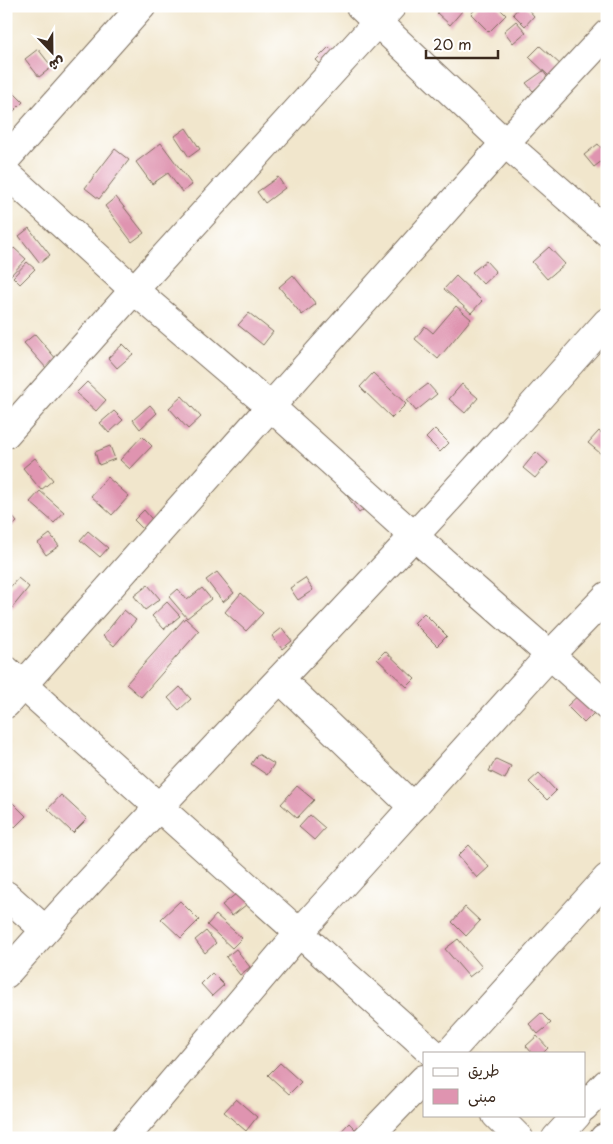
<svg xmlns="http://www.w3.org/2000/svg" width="613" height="1144" font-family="'Playpen Sans','Playpen Sans Arabic',sans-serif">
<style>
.building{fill:#df94b0}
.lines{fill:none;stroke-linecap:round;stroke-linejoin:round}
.minor-casing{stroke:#7b6c5b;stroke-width:30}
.minor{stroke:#fff;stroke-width:28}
</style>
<rect width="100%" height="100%" fill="#fff"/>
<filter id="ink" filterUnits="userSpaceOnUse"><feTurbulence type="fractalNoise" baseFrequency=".02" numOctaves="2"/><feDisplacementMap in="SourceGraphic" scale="10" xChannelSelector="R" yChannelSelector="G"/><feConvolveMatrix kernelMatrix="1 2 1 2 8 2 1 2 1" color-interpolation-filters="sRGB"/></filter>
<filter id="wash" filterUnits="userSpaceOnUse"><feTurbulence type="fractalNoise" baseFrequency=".0096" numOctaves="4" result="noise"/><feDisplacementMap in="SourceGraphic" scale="20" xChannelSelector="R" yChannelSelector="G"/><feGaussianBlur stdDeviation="1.12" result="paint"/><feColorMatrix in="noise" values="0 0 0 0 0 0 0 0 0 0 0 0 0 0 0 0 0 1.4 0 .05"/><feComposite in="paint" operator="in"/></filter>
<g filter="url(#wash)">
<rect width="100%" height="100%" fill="#f1e6cc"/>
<g id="blocks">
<g class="building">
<polygon points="443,6 459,6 463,10 450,25 437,13"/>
<polygon points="478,6 497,6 506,15 489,32 471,14"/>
<polygon points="520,6 525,6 534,16 525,26 513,14"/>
<polygon points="516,21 526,32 513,43 504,31"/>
<polygon points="540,46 562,66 551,78 529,57"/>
<polygon points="329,47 340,57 327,70 316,60"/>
<polygon points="38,49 52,67 39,77 25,59"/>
<polygon points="543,71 549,79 533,91 526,83"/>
<polygon points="9,88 23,102 6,119 6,91"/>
<polygon points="186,128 200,149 189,157 175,136"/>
<polygon points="161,143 192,185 182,192 168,173 152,184 136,162"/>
<polygon points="598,144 607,155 607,157 594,167 584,155"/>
<polygon points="115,149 129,160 99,199 85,188"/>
<polygon points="278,177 285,188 265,203 257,192"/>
<polygon points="116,197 144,233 132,242 105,206"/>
<polygon points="29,228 50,255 40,263 19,236"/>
<polygon points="549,247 565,264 547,279 532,262"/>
<polygon points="14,248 26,259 10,276 6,272 6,256"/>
<polygon points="486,261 496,272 483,284 472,272"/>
<polygon points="27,262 35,269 20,284 13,277"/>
<polygon points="293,275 316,304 302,315 279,287"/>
<polygon points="456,276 482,301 471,313 444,289"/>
<polygon points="456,306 471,319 438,359 415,339 425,326 433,333"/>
<polygon points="249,313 273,332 263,345 238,325"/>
<polygon points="35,334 57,360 47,369 24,343"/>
<polygon points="123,344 133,354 117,368 108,358"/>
<polygon points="373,373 406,404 392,418 360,387"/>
<polygon points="87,382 106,400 96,411 76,393"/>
<polygon points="428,384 437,394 416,411 407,400"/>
<polygon points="462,384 478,398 465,413 449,399"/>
<polygon points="182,396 201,417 188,429 169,408"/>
<polygon points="150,405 157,413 140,429 133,420"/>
<polygon points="114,411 123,420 109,433 100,423"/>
<polygon points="435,429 449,443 440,452 426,438"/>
<polygon points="599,431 607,438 607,459 588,443"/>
<polygon points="142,436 152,446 130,469 120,460"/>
<polygon points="110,446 115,459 99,465 95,452"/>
<polygon points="536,452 548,463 535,478 523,468"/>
<polygon points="35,458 53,480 41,490 23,468"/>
<polygon points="107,477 129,496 112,515 91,496"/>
<polygon points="358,479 375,501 359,513 343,490"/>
<polygon points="40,491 64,512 54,523 30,502"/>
<polygon points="6,509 17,522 7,531 6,530"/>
<polygon points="144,510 156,524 147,533 134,520"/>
<polygon points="88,531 108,548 100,557 80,540"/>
<polygon points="50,534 59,546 46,555 38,543"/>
<polygon points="217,572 234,593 223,602 206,580"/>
<polygon points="18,578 29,587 12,608 6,604 6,592"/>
<polygon points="305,578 313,590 298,600 290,588"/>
<polygon points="148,585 160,599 145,610 134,596"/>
<polygon points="202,588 211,599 187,618 169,597 178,589 187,600"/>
<polygon points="241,593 263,613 246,631 225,612"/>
<polygon points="167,602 180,616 164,629 152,616"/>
<polygon points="124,610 136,620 114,646 103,636"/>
<polygon points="424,613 447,636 437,646 414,623"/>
<polygon points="185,618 199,631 141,697 126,684"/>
<polygon points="282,628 292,641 282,649 272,636"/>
<polygon points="385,651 415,679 407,687 377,659"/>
<polygon points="180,687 191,699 179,710 168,698"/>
<polygon points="585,689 601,706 584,723 567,706"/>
<polygon points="258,754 274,764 267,775 251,764"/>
<polygon points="496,759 511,766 505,779 489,771"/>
<polygon points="539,773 556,791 547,800 529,782"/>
<polygon points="297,786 314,800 297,818 281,804"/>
<polygon points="61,795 87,819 73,833 48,809"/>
<polygon points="6,796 26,816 15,827 6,818"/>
<polygon points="310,815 325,828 314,840 299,827"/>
<polygon points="469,845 489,867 477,878 458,856"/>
<polygon points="251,882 261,893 232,916 222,905"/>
<polygon points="180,901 199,920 181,938 161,919"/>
<polygon points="465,907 480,921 466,936 452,922"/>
<polygon points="216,915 242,938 232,948 207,925"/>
<polygon points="206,931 216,943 205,953 195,940"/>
<polygon points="458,939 482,967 469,977 445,949"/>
<polygon points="236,949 250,967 240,975 226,957"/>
<polygon points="212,973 224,985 212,996 201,984"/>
<polygon points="541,1013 551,1023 538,1034 529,1024"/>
<polygon points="537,1036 548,1048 543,1053 532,1053 526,1046"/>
<polygon points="280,1063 301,1082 289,1094 268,1075"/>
<polygon points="236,1099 257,1117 246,1131 224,1112"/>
<polygon points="349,1123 360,1134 356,1138 335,1138"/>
</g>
</g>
</g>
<g filter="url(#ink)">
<use href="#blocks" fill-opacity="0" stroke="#7b6c5b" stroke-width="1"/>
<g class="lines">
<defs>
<g id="minor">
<polyline points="360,6 505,143 607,232"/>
<polyline points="6,159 142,6"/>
<polyline points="6,173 134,290 271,407 414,536 550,655 607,706"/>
<polyline points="6,434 134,290 392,6"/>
<polyline points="6,670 433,1053"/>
<polyline points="280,679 413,807"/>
<polyline points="6,704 505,143 607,34"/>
<polyline points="6,895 45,930"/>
<path d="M6 974C138 825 278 683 413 537 479 467 542 394 607 322"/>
<polyline points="449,1053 607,878"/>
<polyline points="584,1107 607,1083"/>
<polyline points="496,1115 519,1138"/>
<polyline points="125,1138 299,933 550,655 607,596"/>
<polyline points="367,1138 424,1079"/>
<polyline points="556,1138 577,1115"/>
<polyline points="604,1138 607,1137"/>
</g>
</defs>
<use href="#minor" class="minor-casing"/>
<use href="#minor" class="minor"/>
</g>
</g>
<rect width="613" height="1144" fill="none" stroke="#fff" stroke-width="25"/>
<rect x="423" y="1052" width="162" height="65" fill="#ffffff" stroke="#b1aaa5"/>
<rect x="433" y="1068" width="25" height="8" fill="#ffffff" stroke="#b1aaa5"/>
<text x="468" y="1076" font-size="15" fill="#3b2a1e">طريق</text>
<rect x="433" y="1089" width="25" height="15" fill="#df94b0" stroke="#b1aaa5"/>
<text x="468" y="1102" font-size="15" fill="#3b2a1e">مبنى</text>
<g transform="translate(52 52) rotate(158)" stroke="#ffffff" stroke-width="4" paint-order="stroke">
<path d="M0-4L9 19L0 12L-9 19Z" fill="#3b2a1e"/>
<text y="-8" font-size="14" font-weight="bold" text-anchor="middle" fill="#3b2a1e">ش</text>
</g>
<path d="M426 50v8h72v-8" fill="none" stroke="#3b2a1e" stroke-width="2.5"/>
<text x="433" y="50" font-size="15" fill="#3b2a1e" stroke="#ffffff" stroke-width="4" paint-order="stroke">20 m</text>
</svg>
